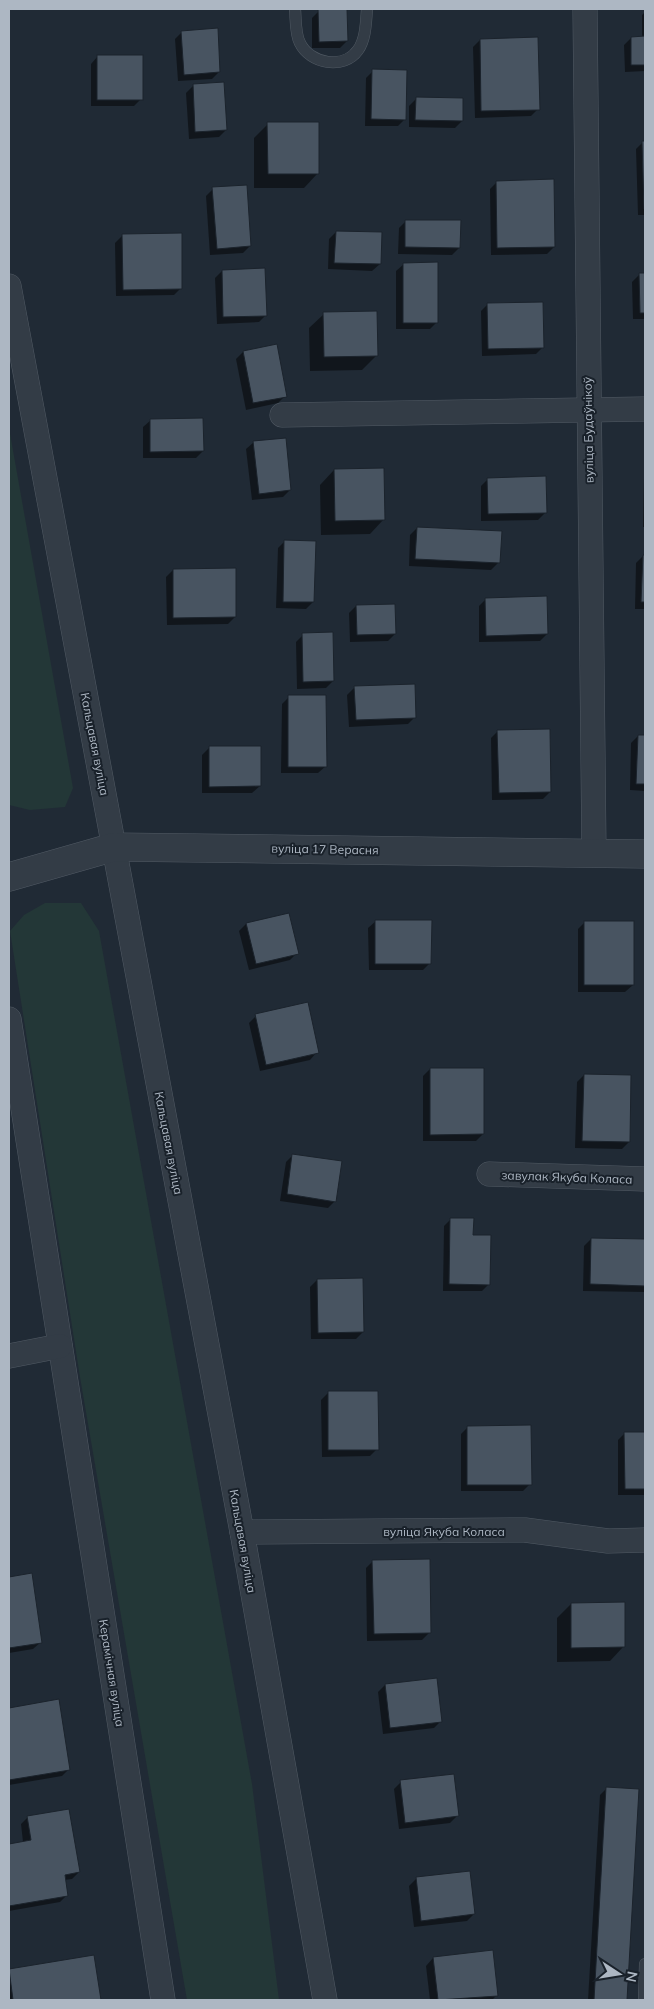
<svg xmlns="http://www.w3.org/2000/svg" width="654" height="2009" font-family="Mulish,sans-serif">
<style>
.green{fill:#233737}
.shadow{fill:#0007}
.building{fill:#485461;stroke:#1b232c}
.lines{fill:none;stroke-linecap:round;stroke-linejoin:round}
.service-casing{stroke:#515a64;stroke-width:12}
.minor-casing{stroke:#515a64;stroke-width:25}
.tertiary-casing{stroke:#515a64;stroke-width:29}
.service{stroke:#333c46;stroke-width:11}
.minor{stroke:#333c46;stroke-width:24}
.tertiary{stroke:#333c46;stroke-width:28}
.labels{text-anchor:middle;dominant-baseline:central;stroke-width:4;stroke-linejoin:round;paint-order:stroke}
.street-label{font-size:12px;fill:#adb7c3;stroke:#19212a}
</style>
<rect width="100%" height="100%" fill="#202a35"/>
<g class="green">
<polygon points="9,428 73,788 65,807 30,810 9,805"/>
<polygon points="45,903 81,903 99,931 252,1784 279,2000 187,2000 80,1377 10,931 24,915"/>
</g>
<g class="shadow">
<polygon points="319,11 347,41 340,48 312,48 312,18"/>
<polygon points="645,12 645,71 625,72 624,45 631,38 642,38 642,15"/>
<polygon points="182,32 219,72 212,79 178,81 175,39"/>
<polygon points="480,40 538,109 531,116 475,118 473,47"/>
<polygon points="98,56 141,99 134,106 91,106 91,64"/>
<polygon points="373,71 405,119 398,126 365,126 366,78"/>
<polygon points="193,86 226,130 219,137 189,139 186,93"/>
<polygon points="416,99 462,121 455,128 409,127 409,106"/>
<polygon points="268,124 318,173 304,188 254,188 254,138"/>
<polygon points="643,142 645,142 645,215 638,215 636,149"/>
<polygon points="497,182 554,247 547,254 491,255 490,189"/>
<polygon points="213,189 250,246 243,253 210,255 206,196"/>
<polygon points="406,221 459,248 452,255 398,254 399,228"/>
<polygon points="336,232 380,264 372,271 328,269 329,239"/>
<polygon points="122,236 181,288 174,295 116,296 115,243"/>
<polygon points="404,264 437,322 430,329 396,329 396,271"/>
<polygon points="222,271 266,315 259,322 217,324 215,278"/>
<polygon points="645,274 645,319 633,319 632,282 639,275"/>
<polygon points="488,304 543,347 536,354 482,356 481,311"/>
<polygon points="324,314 376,356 362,370 310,371 309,328"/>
<polygon points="243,352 285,396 278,403 246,410 236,359"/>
<polygon points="151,420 203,451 196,458 143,458 143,427"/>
<polygon points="254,442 290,490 283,497 252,500 246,449"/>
<polygon points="334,470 384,519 370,534 321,535 320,485"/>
<polygon points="644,478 645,478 645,527 643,527"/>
<polygon points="488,479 545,513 538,520 481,521 481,486"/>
<polygon points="417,528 498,563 491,570 409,566 410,535"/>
<polygon points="285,541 313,602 306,609 276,608 278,548"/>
<polygon points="643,556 645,556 645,609 635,609 636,563"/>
<polygon points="173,570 235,617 228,624 167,625 166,577"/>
<polygon points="486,599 547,634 540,641 479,642 479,606"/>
<polygon points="356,606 395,634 388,641 350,642 349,613"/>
<polygon points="303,635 333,681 326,688 297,689 296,642"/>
<polygon points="354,688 415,717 408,724 349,727 347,695"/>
<polygon points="289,697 326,766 318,773 281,773 282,704"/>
<polygon points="498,731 550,792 543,799 492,800 491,738"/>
<polygon points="638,736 645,736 645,791 630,790 631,743"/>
<polygon points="209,748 260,786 252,793 202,793 202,755"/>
<polygon points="376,921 430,963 423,970 369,970 368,928"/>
<polygon points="585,922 633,985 625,992 578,992 578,929"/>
<polygon points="246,924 297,953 290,960 249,970 239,931"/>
<polygon points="256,1016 317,1052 310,1060 260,1071 249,1023"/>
<polygon points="430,1069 483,1134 476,1141 423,1141 423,1076"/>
<polygon points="584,1075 629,1142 622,1149 575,1148 577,1082"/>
<polygon points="293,1155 335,1201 328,1208 280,1201 286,1162"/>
<polygon points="451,1219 489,1284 482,1291 443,1291 444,1226"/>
<polygon points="591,1239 645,1241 645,1292 583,1291 584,1246"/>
<polygon points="317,1280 363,1332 356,1339 311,1339 310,1287"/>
<polygon points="328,1393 377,1449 370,1456 322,1457 321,1400"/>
<polygon points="468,1427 530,1484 523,1491 461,1491 461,1434"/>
<polygon points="625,1433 645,1433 645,1495 618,1495 618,1440"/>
<polygon points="373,1561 429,1633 422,1640 367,1641 366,1568"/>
<polygon points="31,1575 41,1642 33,1649 9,1653 9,1578"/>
<polygon points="571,1604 624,1646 610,1661 557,1662 557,1618"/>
<polygon points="436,1679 441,1721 434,1728 383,1734 378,1692 385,1685"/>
<polygon points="58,1701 69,1769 62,1776 9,1785 9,1709"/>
<polygon points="401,1782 457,1816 450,1823 399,1829 394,1789"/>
<polygon points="607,1788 638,1790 626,2000 588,2000 600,1795"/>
<polygon points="28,1817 79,1872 72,1879 64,1880 67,1895 60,1902 9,1911 9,1845 23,1842 21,1824"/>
<polygon points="416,1879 474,1914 467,1921 414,1927 409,1886"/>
<polygon points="93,1957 100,2000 9,2000 9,1970"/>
<polygon points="433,1958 497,1995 492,2000 430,2000 426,1966"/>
</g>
<g class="building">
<polygon points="318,9 347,9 348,41 319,42"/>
<polygon points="218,28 220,72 184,75 181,31"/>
<polygon points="645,36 645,65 631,65 631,37"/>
<polygon points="538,37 540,110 481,111 480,39"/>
<rect x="97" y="55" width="46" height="45"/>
<polygon points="372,69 407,70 406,120 371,119"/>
<polygon points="224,82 227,130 195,132 193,84"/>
<polygon points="416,97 463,98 463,121 415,120"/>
<polygon points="267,122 319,122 319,174 268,174"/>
<polygon points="642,141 645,141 645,209 644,209"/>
<polygon points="554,179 555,247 497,248 496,181"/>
<polygon points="247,185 251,246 217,249 212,187"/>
<polygon points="405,220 461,220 460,248 405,247"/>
<polygon points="336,231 382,232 381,264 334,263"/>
<polygon points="182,233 182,289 123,290 122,234"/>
<polygon points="438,262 438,323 403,323 403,263"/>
<polygon points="265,268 267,316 223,317 222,270"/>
<polygon points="639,273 645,273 645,313 640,313"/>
<polygon points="543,302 544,348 488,349 487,303"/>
<polygon points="377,311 378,356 324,357 323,312"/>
<polygon points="277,344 287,397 253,403 243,351"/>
<polygon points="203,418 204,451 150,452 150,419"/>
<polygon points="286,438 291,490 259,494 253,441"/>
<polygon points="384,468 385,520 335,521 334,469"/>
<polygon points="546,476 547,513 488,514 487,478"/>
<polygon points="417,527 502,531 500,563 415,559"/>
<polygon points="284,540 316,541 314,602 283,602"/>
<polygon points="643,555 645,555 645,602 641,602"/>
<polygon points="236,568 236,617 173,618 173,569"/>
<polygon points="547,596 548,634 486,636 485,598"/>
<polygon points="395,604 396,634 357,635 356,605"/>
<polygon points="333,632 334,681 303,682 302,633"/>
<polygon points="415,684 416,718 356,720 354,686"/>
<polygon points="288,695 326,695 327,767 288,767"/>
<polygon points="550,729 551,792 499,793 497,730"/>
<polygon points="638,735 645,735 645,784 636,784"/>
<polygon points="209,746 261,746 261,786 209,787"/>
<polygon points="289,913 299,954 256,964 246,923"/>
<polygon points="375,920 432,920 431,964 375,964"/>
<rect x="584" y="921" width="50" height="64"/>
<polygon points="308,1002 319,1053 266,1065 255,1014"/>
<polygon points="430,1068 484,1068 484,1134 430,1135"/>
<polygon points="584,1074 631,1075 630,1142 582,1141"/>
<polygon points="292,1154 342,1161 336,1202 287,1194"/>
<polygon points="450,1218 474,1218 473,1235 491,1235 490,1285 449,1284"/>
<polygon points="591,1238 645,1239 645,1286 590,1284"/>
<polygon points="363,1278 364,1332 318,1333 317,1279"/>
<polygon points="328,1391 378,1391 379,1450 328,1450"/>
<polygon points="531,1425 532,1485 467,1485 467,1426"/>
<polygon points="624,1432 645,1432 645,1489 625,1489"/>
<polygon points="430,1559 431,1633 374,1634 372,1560"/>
<polygon points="32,1573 42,1643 9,1648 9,1577"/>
<polygon points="625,1602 625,1647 571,1648 571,1603"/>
<polygon points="437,1678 442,1722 390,1728 385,1684"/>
<polygon points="59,1699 70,1770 9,1780 9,1708"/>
<polygon points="454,1774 459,1816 405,1823 400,1780"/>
<polygon points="606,1787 639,1789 627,2000 594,2000"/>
<polygon points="69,1809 80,1872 65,1875 68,1896 9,1906 9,1844 31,1840 27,1816"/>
<polygon points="470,1871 475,1914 421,1921 416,1877"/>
<polygon points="493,1950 498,1996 438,2000 433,1957"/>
<polygon points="94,1955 101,2000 13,2000 9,1969"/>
</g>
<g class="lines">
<defs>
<g id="service">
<path d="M295 9C296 19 295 34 300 43 310 64 344 70 358 50 366 39 366 21 367 9"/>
<polyline points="644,2000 645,1964"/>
</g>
<g id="minor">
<polyline points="585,9 594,852"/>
<polyline points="9,286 242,1532 325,2000"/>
<polyline points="282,415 645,409"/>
<polyline points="9,1019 163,2000"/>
<polyline points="489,1174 645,1179"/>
<polyline points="9,1356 60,1346"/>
<polyline points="242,1532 525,1530 608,1541 645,1540"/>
</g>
<polyline id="tertiary" points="9,877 114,847 645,854"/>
</defs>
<use href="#service" class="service-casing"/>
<use href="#minor" class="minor-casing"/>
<use href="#tertiary" class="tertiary-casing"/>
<use href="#service" class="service"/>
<use href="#minor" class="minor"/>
<use href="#tertiary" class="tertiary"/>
</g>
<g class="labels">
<g class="street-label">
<text transform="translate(588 430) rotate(-91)">вуліца Будаўнікоў</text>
<text transform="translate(95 744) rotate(79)">Кальцавая вуліца</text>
<text transform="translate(325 849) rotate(1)">вуліца 17 Верасня</text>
<text transform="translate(169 1143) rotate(79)">Кальцавая вуліца</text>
<text transform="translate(567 1177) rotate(2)">завулак Якуба Коласа</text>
<text x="444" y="1531">вуліца Якуба Коласа</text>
<text transform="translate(243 1541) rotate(80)">Кальцавая вуліца</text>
<text transform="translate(112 1673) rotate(81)">Керамічная вуліца</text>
</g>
</g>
<rect width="654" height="2009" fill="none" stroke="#adb7c3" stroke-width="20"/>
<g transform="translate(619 1974) rotate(102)" stroke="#19212a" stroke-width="4" paint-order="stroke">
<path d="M0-4L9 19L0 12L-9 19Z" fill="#adb7c3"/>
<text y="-8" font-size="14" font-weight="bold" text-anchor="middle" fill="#adb7c3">N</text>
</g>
</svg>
